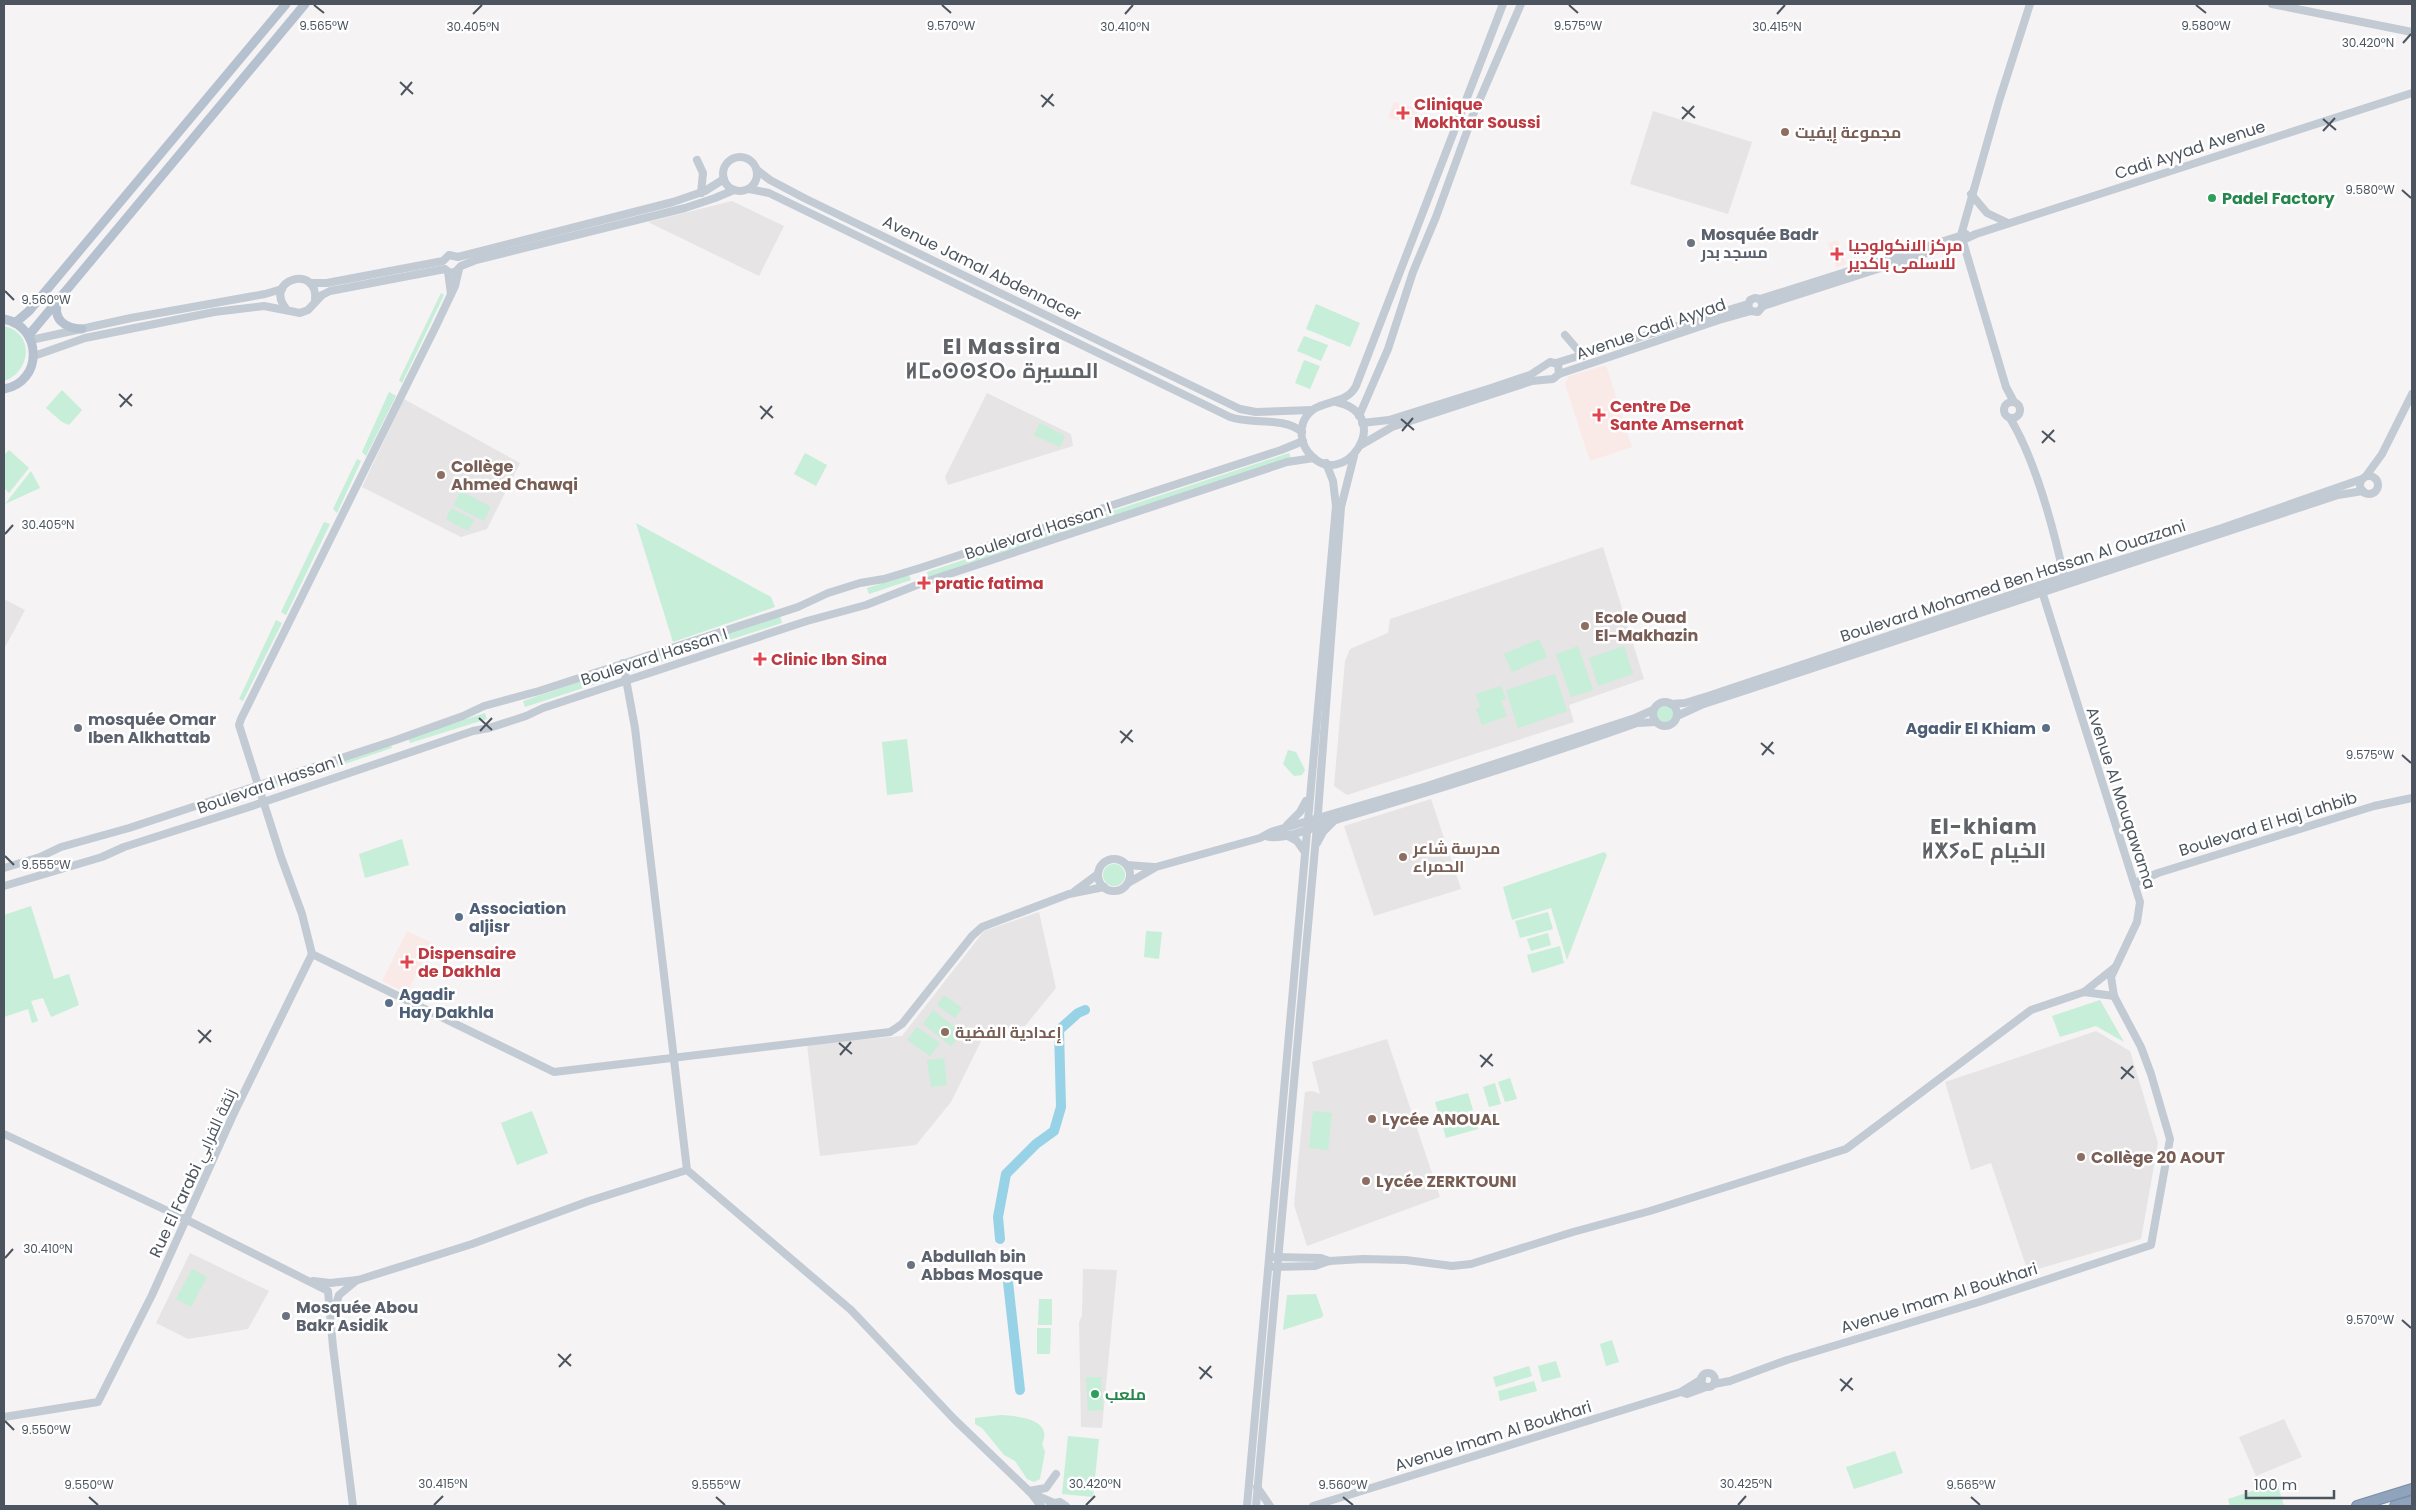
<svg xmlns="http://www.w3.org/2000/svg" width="2416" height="1510" font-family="Poppins,Cairo,'Noto Sans Tifinagh',sans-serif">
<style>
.education{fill:#e6e4e4}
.medical{fill:#faeae7}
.green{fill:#c6eed8}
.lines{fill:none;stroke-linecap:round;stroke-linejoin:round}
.river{stroke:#97d2e7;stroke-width:10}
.highway-casing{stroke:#7a8ea9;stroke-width:12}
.secondary{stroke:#c2cad4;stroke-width:8}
.primary{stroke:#b5c1cf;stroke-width:9}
.highway{stroke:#8fa3bd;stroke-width:10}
.ticks{fill:none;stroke:#4c555f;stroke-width:2}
.health-dot{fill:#e0444e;stroke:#fff;stroke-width:2}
.education-dot{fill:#8d6e63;stroke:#fff;stroke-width:2}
.leisure-dot{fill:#2e9e5b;stroke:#fff;stroke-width:2}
.worship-dot{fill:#6b7280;stroke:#fff;stroke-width:2}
.service-dot{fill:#5c6f8a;stroke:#fff;stroke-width:2}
.labels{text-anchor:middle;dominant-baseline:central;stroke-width:5;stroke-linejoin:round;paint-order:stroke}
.health-label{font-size:16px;font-weight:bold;fill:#be3a42;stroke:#fff;text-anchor:start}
.education-label{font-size:16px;font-weight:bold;fill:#785e54;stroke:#fff;text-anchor:start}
.street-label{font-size:16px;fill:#4c555f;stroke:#fff}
.leisure-label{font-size:16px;font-weight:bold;fill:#27864d;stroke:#fff;text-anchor:start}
.worship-label{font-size:16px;font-weight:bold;fill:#5b616d;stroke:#fff;text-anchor:start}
.service-label{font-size:16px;font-weight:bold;fill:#4e5e75;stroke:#fff;text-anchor:start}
.district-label{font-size:21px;font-weight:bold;letter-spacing:1px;fill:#606367;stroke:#fff}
.ticks-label{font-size:12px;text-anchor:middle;fill:#4c555f;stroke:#fff;stroke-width:5;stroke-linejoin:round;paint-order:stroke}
</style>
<rect width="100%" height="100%" fill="#f5f3f3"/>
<g class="education">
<polygon points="1653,111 1752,142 1728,214 1630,184"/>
<polygon points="732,201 784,226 759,276 648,222"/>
<polygon points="987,393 1071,434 1073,446 948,485 945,477"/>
<polygon points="404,399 520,463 487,529 461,537 362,487"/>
<polygon points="1603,547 1644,679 1569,705 1574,722 1347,795 1334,786 1345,661 1350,649 1388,633 1390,619"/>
<polygon points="4,599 25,610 4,649"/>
<polygon points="1431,799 1461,889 1374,916 1344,826"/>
<polygon points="1039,912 1056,988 1025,1026 987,1029 951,1102 916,1145 820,1156 807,1044 902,1036 984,931"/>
<polygon points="2096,1031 2130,1051 2158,1143 2141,1239 2028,1272 1991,1163 1971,1170 1945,1082"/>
<polygon points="1387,1039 1440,1197 1307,1246 1294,1205 1305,1092 1312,1091 1320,1094 1312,1062"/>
<polygon points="190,1253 269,1291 248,1329 188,1339 156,1323"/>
<polygon points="1083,1269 1117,1270 1102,1428 1081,1427 1079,1322 1082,1316"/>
<polygon points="2284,1419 2302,1457 2256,1476 2239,1437"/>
</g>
<g class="medical">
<polygon points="1394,102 1419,109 1414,120 1403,116 1400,121 1388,117"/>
<polygon points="1838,240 1846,264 1836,268 1828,243"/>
<polygon points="1606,365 1632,447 1590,461 1565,384 1569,376"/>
<polygon points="407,931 432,943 407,993 382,981"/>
</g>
<g class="green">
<polygon points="441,293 444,295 402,383 399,380"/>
<polygon points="1316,304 1360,323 1350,347 1306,329"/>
<path d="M4 326C35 333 31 372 4 381Z"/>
<polygon points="1304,336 1328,345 1321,361 1297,351"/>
<polygon points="1304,360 1320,366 1310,389 1295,383"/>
<polygon points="62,390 82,410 69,425 62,422 46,408"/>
<polygon points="389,392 396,396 366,456 362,452"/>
<polygon points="1040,423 1065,436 1060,447 1034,435"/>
<polygon points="9,450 29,468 9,493 4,488 4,455"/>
<polygon points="805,453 827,465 816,486 794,474"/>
<polygon points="1289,453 1291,458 928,577 927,572"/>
<polygon points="357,459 361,461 337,513 333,509"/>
<polygon points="31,471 40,488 5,504"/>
<polygon points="461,491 491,507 484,521 453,505"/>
<polygon points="451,508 474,520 468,531 446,519"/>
<polygon points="324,522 330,524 286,615 281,612"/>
<polygon points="636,523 771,597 775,607 673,642"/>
<polygon points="909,575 911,580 869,594 867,588"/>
<polygon points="780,616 782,623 633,671 631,666"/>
<polygon points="276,620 282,623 243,701 239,699"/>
<polygon points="1539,639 1547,657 1512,672 1504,654"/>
<polygon points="1578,646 1593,690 1571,697 1556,654"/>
<polygon points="1624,646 1633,674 1598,686 1589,658"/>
<polygon points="615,670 617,677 525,707 523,701"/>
<polygon points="1555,674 1567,711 1518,728 1506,690"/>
<polygon points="1501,686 1506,699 1501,701 1507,716 1482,725 1476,709 1480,707 1476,694"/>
<circle cx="1665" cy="714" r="9"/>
<polygon points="485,713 487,719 410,743 408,738"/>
<polygon points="907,739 913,792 887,795 882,742"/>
<polygon points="390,743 392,748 265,791 262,786"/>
<polygon points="1288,750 1296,752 1305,770 1302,775 1294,776 1283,764"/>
<polygon points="402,839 409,865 365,878 359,854"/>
<polygon points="1604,852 1607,855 1567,960 1551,908 1512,920 1503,887"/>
<circle cx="1114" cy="875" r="11"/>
<polygon points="31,906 54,979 69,974 79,1005 51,1017 43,998 31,1001 38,1021 32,1023 28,1009 4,1017 4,915"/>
<polygon points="1548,912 1553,929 1520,938 1515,921"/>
<polygon points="1146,931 1162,932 1159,959 1144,957"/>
<polygon points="1548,933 1551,945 1531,951 1527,939"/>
<polygon points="1560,946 1564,963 1532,973 1527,955"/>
<polygon points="944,995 962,1008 955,1018 937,1005"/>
<polygon points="2100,1000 2124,1042 2096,1026 2060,1037 2052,1016"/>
<polygon points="933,1010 962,1033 951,1046 923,1024"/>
<polygon points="917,1027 940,1043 930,1056 907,1040"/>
<polygon points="944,1058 947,1085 931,1087 927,1060"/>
<polygon points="1510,1078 1517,1099 1505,1102 1498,1082"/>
<polygon points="1495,1083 1501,1104 1489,1107 1483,1087"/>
<polygon points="1468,1093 1473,1110 1440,1119 1435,1102"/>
<polygon points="532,1111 548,1153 517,1165 501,1123"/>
<polygon points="1313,1111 1332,1113 1328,1150 1309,1148"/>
<polygon points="1473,1111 1478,1129 1446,1138 1441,1120"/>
<polygon points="192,1269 207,1277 191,1307 176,1299"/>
<polygon points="1316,1294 1323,1314 1323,1317 1283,1330 1287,1295"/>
<polygon points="1039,1299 1052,1299 1052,1325 1038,1325"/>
<polygon points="1037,1328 1051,1328 1050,1354 1037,1354"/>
<polygon points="1612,1340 1619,1362 1606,1366 1600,1344"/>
<polygon points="1556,1361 1561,1377 1542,1382 1538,1366"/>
<polygon points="1529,1366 1532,1376 1496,1387 1493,1377"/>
<polygon points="1086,1377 1101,1377 1103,1410 1088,1411"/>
<polygon points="1534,1381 1537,1391 1500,1401 1498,1391"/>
<path d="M1001 1415C1017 1416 1054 1419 1042 1444L1045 1452 1040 1479 1034 1482 1027 1479 1015 1461 1004 1455 982 1428 975 1424V1418Z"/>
<polygon points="1068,1436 1099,1439 1093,1497 1062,1494"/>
<polygon points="1895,1451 1903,1473 1854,1489 1846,1467"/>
<polygon points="2277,1483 2284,1506 2230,1506 2228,1499"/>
</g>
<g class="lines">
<g class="river">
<polyline points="1000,1239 998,1217 1006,1174 1036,1144 1054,1131 1061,1107 1059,1030 1078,1013 1085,1010"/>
<polyline points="1008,1282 1020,1390"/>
</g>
<defs>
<g id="highway">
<polyline points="2357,1506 2412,1489"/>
<polyline points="2395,1506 2412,1501"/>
</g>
</defs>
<use href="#highway" class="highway-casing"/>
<g class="secondary">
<polyline points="2272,4 2412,32"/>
<circle cx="740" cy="174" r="17"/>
<polyline points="697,160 703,173 701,193"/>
<polyline points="757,170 770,180 806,199 1240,409 1256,412 1312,410"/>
<path d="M749 189 769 193 1230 417C1252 425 1283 416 1302 432"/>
<polyline points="1971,194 1987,213 2008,223"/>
<polyline points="448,272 451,294"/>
<polyline points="310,283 327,283 443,261 449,255 458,257 673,202 705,191 724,179"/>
<polyline points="1760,299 1966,234"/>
<polyline points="1763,306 1952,245 1976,234 2412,93"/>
<path d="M287 310C261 280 319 263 315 300"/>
<polyline points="1565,335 1583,356"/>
<polyline points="31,340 131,318 265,294 282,289"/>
<polyline points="34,356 85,338 214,312 264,306 300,313 308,310 322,295 330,291 445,269 450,273 455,272 461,266 476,260 685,208 715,198 734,190"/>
<polyline points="1556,363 1748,304"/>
<circle cx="2012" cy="410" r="8"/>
<path d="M1336 402C1398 415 1342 496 1308 452 1302 444 1300 433 1303 423 1313 396 1344 409 1356 386L1503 4"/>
<polyline points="2014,402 2006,387 1961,235 1999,101 2030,4"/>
<polyline points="1359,416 1388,349 1413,272 1436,217 1473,115 1521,4"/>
<path d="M2010 418C2037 463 2054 530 2065 581"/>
<polyline points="1362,423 1389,420 1491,388 1530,375 1550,362 1558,364 1559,374"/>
<polyline points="1361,445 1392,427 1532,381 1553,379 1559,374 1719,320 1751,311 1758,312 1763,306 1760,299 1755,298 1750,300 1748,306 1751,311"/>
<circle cx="2369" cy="485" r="9"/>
<polyline points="2366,476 2382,454 2412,394"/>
<polyline points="623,663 635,728 687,1170 851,1310 954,1419 1031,1493 1041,1506"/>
<circle cx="1665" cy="714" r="12"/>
<polyline points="1671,704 1685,703 1708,696 2040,585 2222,528 2362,479"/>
<polyline points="1677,716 1701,705 2338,495 2363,491"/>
<polyline points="1287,825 1300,812 1306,801"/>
<polyline points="1286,835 1297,841 1304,851"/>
<path d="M1266 836C1281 842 1323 824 1339 819 1439 789 1539 758 1637 723L1656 722"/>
<polyline points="1317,843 1323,832 1333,822"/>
<circle cx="1114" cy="875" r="16"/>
<polyline points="1127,865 1154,867"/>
<polyline points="4,868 40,857 61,847 129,828 396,740 463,716 484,706 539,691 798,607 828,593 860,583 884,579 920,568 1281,450 1303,441"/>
<polyline points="1128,883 1156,867 1260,838 1271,832 1427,786 1635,718 1653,710"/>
<polyline points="2135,883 2158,873 2374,806 2412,798"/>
<polyline points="4,886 102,857 124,847 255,805 473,731 489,728 526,716 543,708 807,621 866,605 922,583 1287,462 1314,458"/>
<polyline points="1075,891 1098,874"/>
<polyline points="312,954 554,1072 890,1032 902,1024 972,936 982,927 1069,894 1104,887"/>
<polyline points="312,954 302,914 281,857 239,725 241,719 436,326 455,286 459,269"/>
<polyline points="2084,992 2114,968"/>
<polyline points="4,1134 187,1220 328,1291 333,1347 353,1506"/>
<polyline points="1274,1257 1321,1258 1329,1261"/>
<polyline points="1273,1267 1315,1266 1329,1261 1363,1259 1406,1260 1452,1266 1471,1264 1573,1232 1650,1211 1846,1149 2031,1010 2084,992 2114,996"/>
<polyline points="313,1281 330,1283 358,1280 472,1244 589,1201 687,1170"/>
<polyline points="333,1314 339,1295 357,1280"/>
<circle cx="1708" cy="1380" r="7"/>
<polyline points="1714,1384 1730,1381 1787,1360 1979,1302 2151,1245 2170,1139 2151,1074 2141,1047 2114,996 2111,977 2137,922 2140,902 2040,585"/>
<polyline points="1681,1392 1687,1394 1706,1387"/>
<polyline points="4,1417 98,1402 152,1295 233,1115 312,954"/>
<polyline points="1257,1487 1270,1506"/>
<polyline points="1029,1491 1046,1488 1056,1474"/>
<polyline points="1033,1494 1054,1503"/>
<polyline points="1050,1504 1060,1502 1066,1506"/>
<polyline points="1247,1506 1336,506 1333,481 1326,463"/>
<polyline points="1256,1506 1317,826 1341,507 1354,456"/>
<polyline points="1313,1506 1681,1392 1702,1379"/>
</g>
<g class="primary">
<path d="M58 300C52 319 64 328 82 329"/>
<path d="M4 319C43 327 43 382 4 389"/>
<polyline points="15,323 29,311 286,4"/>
<polyline points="29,335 305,4"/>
</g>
<use href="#highway" class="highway"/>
</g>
<path class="ticks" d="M314 5 324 13M942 5 951 13M1569 5 1578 13M2196 5 2206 13M473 14 482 5M1125 14 1133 5M1777 14 1785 5M2403 43 2411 34M400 82 413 94M401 95 412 82M1041 95 1054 106M1042 107 1053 94M1682 107 1695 118M1682 119 1694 106M2323 119 2336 130M2323 131 2335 118M2402 190 2411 198M5 291 14 300M119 394 132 406M760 406 773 418M120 407 132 394M761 419 772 406M1401 419 1414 430M1402 431 1413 418M2042 431 2055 442M2042 443 2054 430M5 534 13 525M479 718 492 730M480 731 492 718M1120 731 1133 742M1121 743 1132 730M1761 743 1774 754M1762 755 1773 742M2402 755 2411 763M5 856 14 865M198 1030 211 1042M199 1043 211 1030M839 1043 852 1054M840 1055 851 1042M1480 1055 1493 1066M1481 1067 1492 1054M2121 1067 2134 1078M2121 1079 2133 1066M5 1258 13 1249M2402 1320 2411 1328M558 1354 571 1366M559 1367 571 1354M1199 1367 1212 1378M1200 1379 1211 1366M1840 1379 1853 1390M1841 1391 1852 1378M5 1421 14 1430M89 1497 98 1505M716 1497 725 1505M1343 1497 1353 1505M1971 1497 1980 1505M434 1505 443 1496M1086 1505 1095 1496M1738 1505 1746 1496"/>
<g class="health-dot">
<path d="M1400.5 105.5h5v5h5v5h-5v5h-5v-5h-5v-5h5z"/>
<path d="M1834.5 246.5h5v5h5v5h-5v5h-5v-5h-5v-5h5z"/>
<path d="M1596.5 407.5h5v5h5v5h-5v5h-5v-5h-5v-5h5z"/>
<path d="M921.5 575.5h5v5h5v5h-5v5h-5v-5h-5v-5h5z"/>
<path d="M757.5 651.5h5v5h5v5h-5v5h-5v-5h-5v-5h5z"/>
<path d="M404.5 954.5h5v5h5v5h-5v5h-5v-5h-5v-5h5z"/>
</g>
<g class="education-dot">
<circle cx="1785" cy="132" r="5"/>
<circle cx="441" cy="475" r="5"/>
<circle cx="1585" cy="626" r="5"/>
<circle cx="1403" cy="857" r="5"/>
<circle cx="945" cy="1032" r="5"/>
<circle cx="1372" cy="1119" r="5"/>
<circle cx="2081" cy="1157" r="5"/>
<circle cx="1366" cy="1181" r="5"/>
</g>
<g class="leisure-dot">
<circle cx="2212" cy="198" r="5"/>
<circle cx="1095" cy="1394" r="5"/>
</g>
<g class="worship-dot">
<circle cx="1691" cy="243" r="5"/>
<circle cx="78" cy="728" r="5"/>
<circle cx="911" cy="1265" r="5"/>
<circle cx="286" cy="1316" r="5"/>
</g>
<g class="service-dot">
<circle cx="2046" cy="728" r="5"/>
<circle cx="459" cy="917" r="5"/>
<circle cx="389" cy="1003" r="5"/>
</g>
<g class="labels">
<g class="health-label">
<text x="1414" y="104">Clinique<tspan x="1414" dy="18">Mokhtar Soussi</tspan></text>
<text x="1848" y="245">مركز الانكولوجيا<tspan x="1848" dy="18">للاسلمى باكدير</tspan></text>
<text x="1610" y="406">Centre De<tspan x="1610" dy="18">Sante Amsernat</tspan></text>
<text x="935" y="583">pratic fatima</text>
<text x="771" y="659">Clinic Ibn Sina</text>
<text x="418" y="953">Dispensaire<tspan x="418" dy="18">de Dakhla</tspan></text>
</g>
<g class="education-label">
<text x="1795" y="132">مجموعة إيفيت</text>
<text x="451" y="466">Collège<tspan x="451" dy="18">Ahmed Chawqi</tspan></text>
<text x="1595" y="617">Ecole Ouad<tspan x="1595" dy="18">El-Makhazin</tspan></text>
<text x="1413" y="848">مدرسة شاعر<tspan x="1413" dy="18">الحمراء</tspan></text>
<text x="955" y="1032">إعدادية الفضية</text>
<text x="1382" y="1119">Lycée ANOUAL</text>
<text x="2091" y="1157">Collège 20 AOUT</text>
<text x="1376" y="1181">Lycée ZERKTOUNI</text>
</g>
<g class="street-label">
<text transform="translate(2190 150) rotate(-18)">Cadi Ayyad Avenue</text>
<text transform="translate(982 268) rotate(26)">Avenue Jamal Abdennacer</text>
<text transform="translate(1651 329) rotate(-19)">Avenue Cadi Ayyad</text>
<text transform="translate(1038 531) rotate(-18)">Boulevard Hassan I</text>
<text transform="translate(2013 581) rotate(-18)">Boulevard Mohamed Ben Hassan Al Ouazzani</text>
<text transform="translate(654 657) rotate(-18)">Boulevard Hassan I</text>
<text transform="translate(270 784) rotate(-19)">Boulevard Hassan I</text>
<text transform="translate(2121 798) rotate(72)">Avenue Al Mouqawama</text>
<text transform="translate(2268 824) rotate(-17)">Boulevard El Haj Lahbib</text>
<text transform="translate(193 1173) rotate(-65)">Rue El Farabi زنقة الفرابي</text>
<text transform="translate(1939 1298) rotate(-17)">Avenue Imam Al Boukhari</text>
<text transform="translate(1493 1436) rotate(-17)">Avenue Imam Al Boukhari</text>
</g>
<g class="leisure-label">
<text x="2222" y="198">Padel Factory</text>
<text x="1105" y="1394">ملعب</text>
</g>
<g class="worship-label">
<text x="1701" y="234">Mosquée Badr<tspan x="1701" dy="18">مسجد بدر</tspan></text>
<text x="88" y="719">mosquée Omar<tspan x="88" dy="18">Iben Alkhattab</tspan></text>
<text x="921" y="1256">Abdullah bin<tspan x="921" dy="18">Abbas Mosque</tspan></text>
<text x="296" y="1307">Mosquée Abou<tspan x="296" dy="18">Bakr Asidik</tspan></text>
</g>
<g class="service-label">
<text x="2036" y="728" text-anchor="end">Agadir El Khiam</text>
<text x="469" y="908">Association<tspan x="469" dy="18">aljisr</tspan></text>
<text x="399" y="994">Agadir<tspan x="399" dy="18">Hay Dakhla</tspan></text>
</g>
<g class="district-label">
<text x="1002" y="346">El Massira<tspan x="1002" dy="24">ⵍⵎⴰⵙⵙⵉⵔⴰ المسيرة</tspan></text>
<text x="1984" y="826">El-khiam<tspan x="1984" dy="24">ⵍⵅⵢⴰⵎ الخيام</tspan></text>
</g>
</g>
<g class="ticks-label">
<text x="951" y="30">9.570°W</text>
<text x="2206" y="30">9.580°W</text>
<text x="324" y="30">9.565°W</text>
<text x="1578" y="30">9.575°W</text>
<text x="473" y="31">30.405°N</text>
<text x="1125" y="31">30.410°N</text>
<text x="1777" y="31">30.415°N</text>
<text x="2368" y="47">30.420°N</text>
<text x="2370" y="194">9.580°W</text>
<text x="46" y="304">9.560°W</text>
<text x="48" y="529">30.405°N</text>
<text x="2370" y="759">9.575°W</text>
<text x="46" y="869">9.555°W</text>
<text x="48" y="1253">30.410°N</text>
<text x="2370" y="1324">9.570°W</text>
<text x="46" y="1434">9.550°W</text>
<text x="443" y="1488">30.415°N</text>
<text x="1095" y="1488">30.420°N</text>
<text x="1746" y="1488">30.425°N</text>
<text x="89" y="1489">9.550°W</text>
<text x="716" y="1489">9.555°W</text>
<text x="1343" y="1489">9.560°W</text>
<text x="1971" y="1489">9.565°W</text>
</g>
<rect width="2416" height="1510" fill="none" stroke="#4c555f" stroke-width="10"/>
<path d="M2246 1490v8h88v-8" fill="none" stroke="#4c555f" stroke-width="2.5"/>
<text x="2254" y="1490" font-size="15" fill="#4c555f" stroke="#ffffff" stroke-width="4" paint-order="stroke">100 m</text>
</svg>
